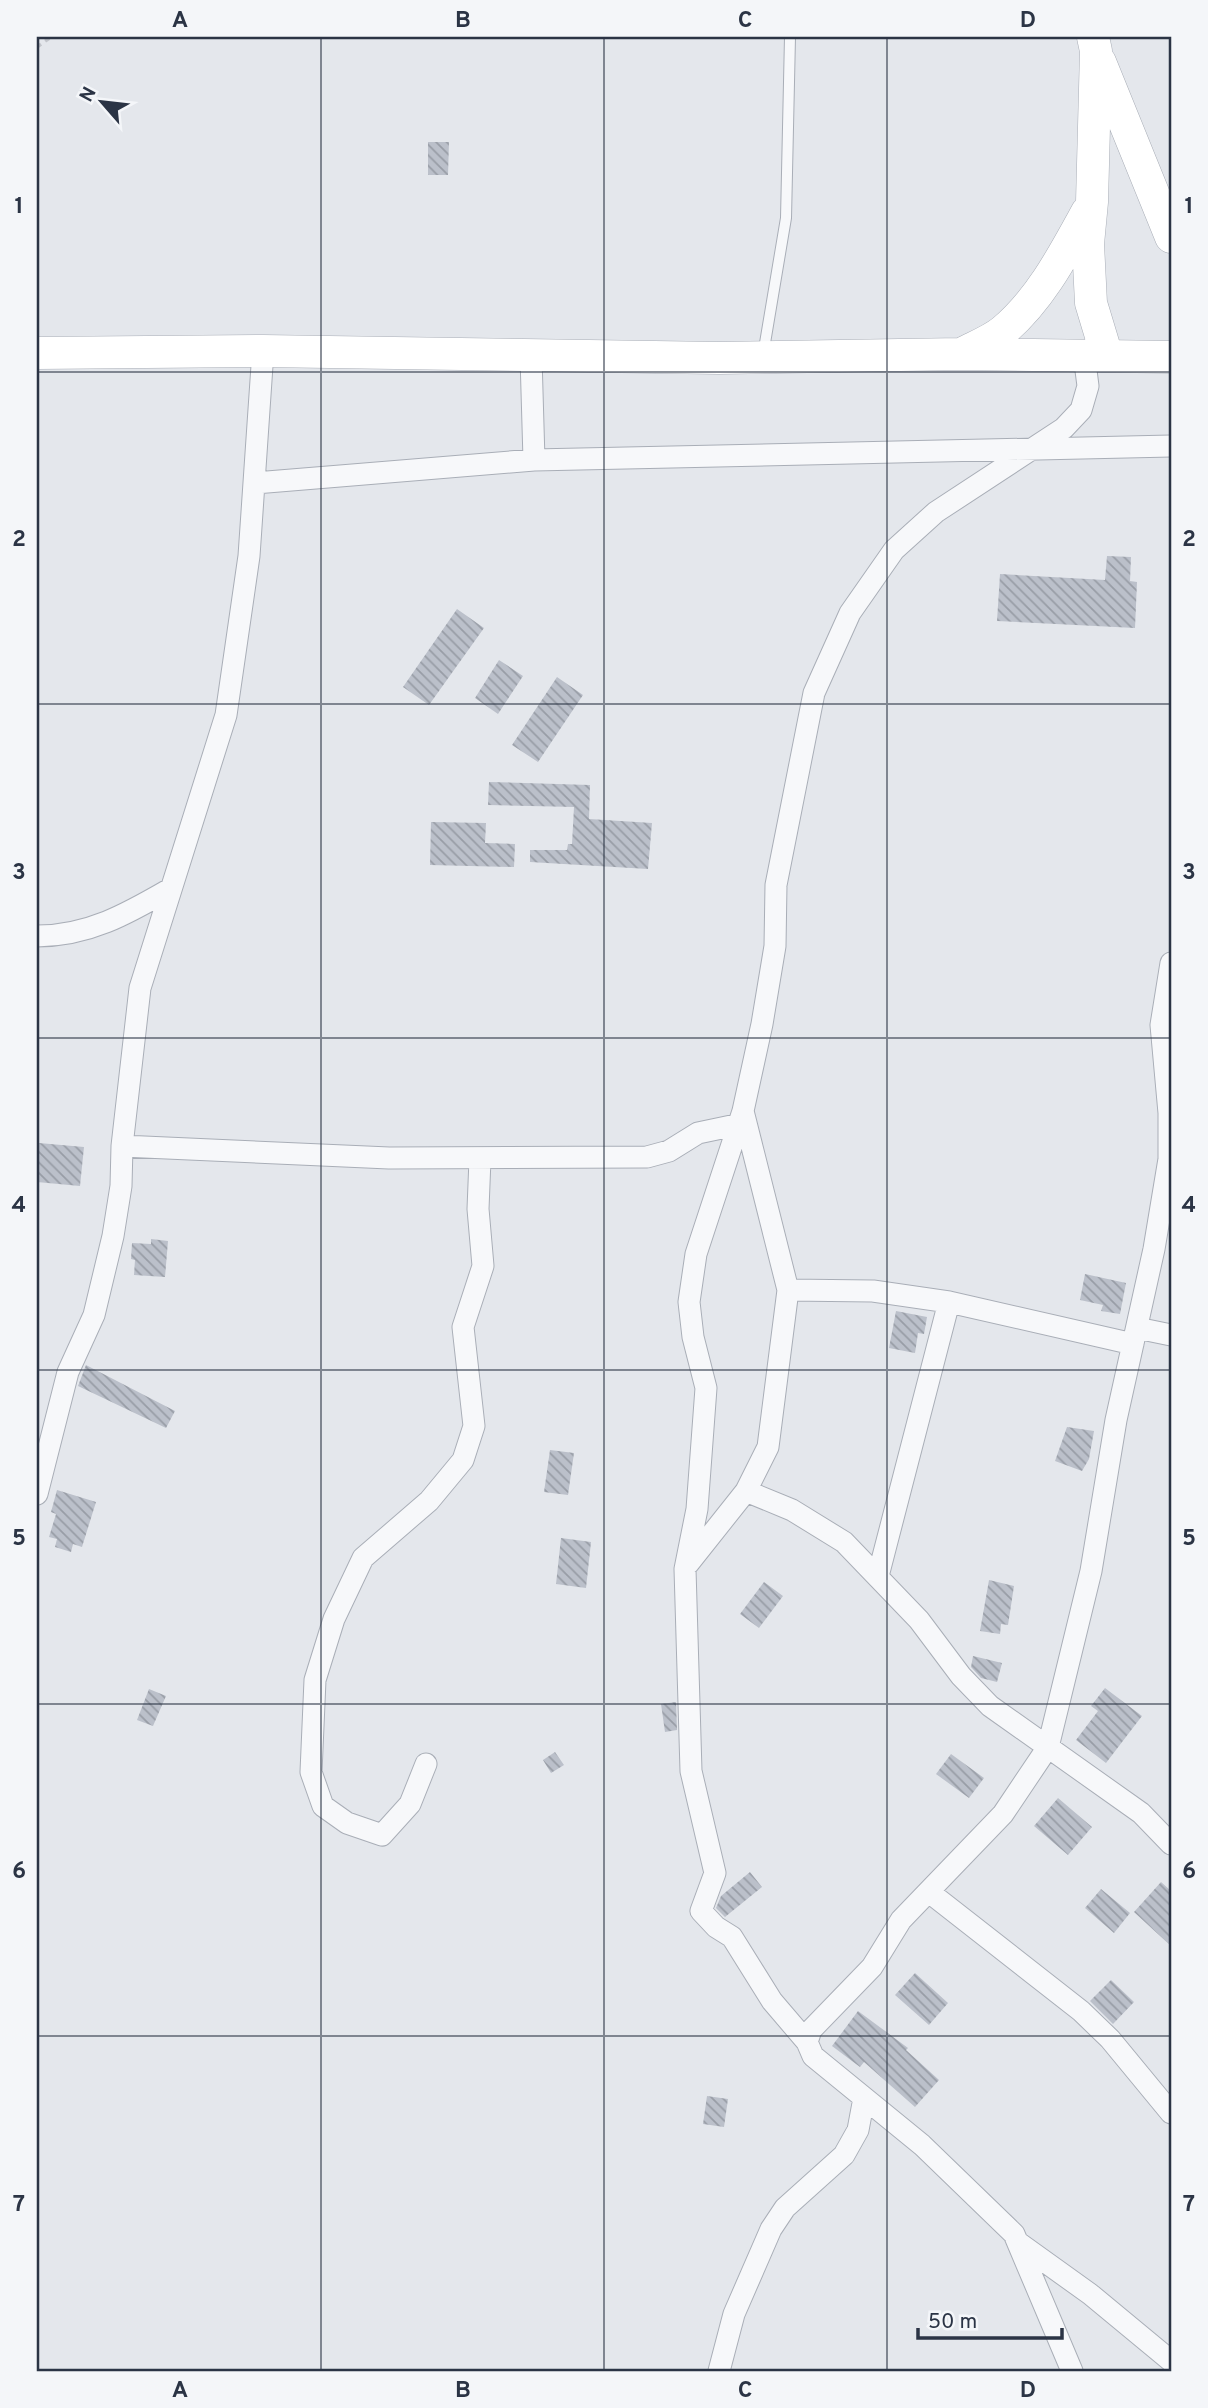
<svg xmlns="http://www.w3.org/2000/svg" width="1208" height="2408" font-family="Overpass,sans-serif">
  <defs>
    <pattern id="building-back-hatch" width="6" height="6" patternUnits="userSpaceOnUse" patternTransform="scale(1.75)"><rect width="6" height="6" fill="#bbc0ca"/><path d="M-1 5l2 2M0 0l6 6M5-1l2 2" fill="none" stroke="#989da6"/></pattern>
  </defs>
  <rect width="100%" height="100%" fill="#e4e7ec"/>
  <path fill="url(#building-back-hatch)" d="M428,142H449L448,175H428Z
    M1107,556L1131,557L1130,581L1137,582L1135,628L997,621L1000,574L1105,580Z
    M457,609L484,628L429,705L403,687Z
    M499,660L523,676L498,714L475,698Z
    M557,677L583,695L538,762L512,745Z
    M489,782L590,785L589,819L652,823L648,869L530,862V850H567L568,844H572L574,807L488,805Z
    M431,822L486,823L485,843L515,844L514,867L430,865Z
    M39,1143L84,1147L80,1186L37,1182Z
    M151,1239L168,1241L165,1277L134,1275L135,1260L131,1259L132,1243L151,1244Z
    M1085,1274L1126,1283L1120,1314L1101,1311L1103,1305L1080,1300Z
    M896,1311L927,1317L924,1334L918,1333L915,1353L889,1348Z
    M86,1365L175,1411L166,1428L78,1386Z
    M1067,1427L1094,1431L1089,1459L1082,1471L1055,1461Z
    M550,1450L574,1453L568,1495L544,1492Z
    M57,1490L96,1502L82,1547L73,1544L71,1552L55,1547L57,1539L49,1537L56,1514L51,1512Z
    M561,1538L591,1542L586,1588L556,1584Z
    M989,1580L1014,1586L1008,1625L1001,1624L1000,1634L980,1631Z
    M764,1582L783,1596L759,1628L740,1614Z
    M973,1656L1002,1663L997,1682L981,1678L971,1667Z
    M1105,1688L1142,1716L1106,1763L1076,1740L1098,1711L1091,1706Z
    M149,1689L166,1696L153,1726L137,1720Z
    M676,1702L677,1730L665,1732L661,1704Z
    M555,1752L564,1765L551,1773L543,1760Z
    M951,1754L984,1778L969,1798L936,1774Z
    M1058,1798L1092,1827L1068,1855L1034,1826Z
    M750,1872L762,1887L725,1917L716,1908L721,1896Z
    M1161,1882L1171,1891V1946L1134,1912Z
    M1101,1889L1130,1913L1114,1933L1085,1908Z
    M915,1973L948,2003L929,2025L895,1995Z
    M1111,1980L1134,2002L1113,2024L1090,2001Z
    M858,2011L908,2048L906,2050L939,2080L915,2107L864,2062L860,2067L832,2046Z
    M707,2096L728,2099L724,2127L703,2124Z"/>
  <g fill="none" stroke-linecap="round" stroke-linejoin="round">
    <g stroke="#a9aeb7" stroke-width="12">
      <path id="lane" d="M763,355L786,218L790,37"/>
    </g>
    <g stroke="#a9aeb7" stroke-width="23">
      <path id="street" d="M531,357L534,460
        M255,483L534,460L1171,446
        M37,936C88,936 127,914 170,889
        M122,1146L389,1158L647,1157L669,1151L698,1133L736,1125
        M788,1290L873,1291L949,1302L1133,1344
        M1137,1328L1171,1335
        M746,1491L792,1510L844,1542L919,1620L961,1676L990,1706L1141,1813L1171,1844
        M37,1494L68,1372L94,1315L113,1236L121,1186L122,1146L140,988L226,715L249,556L263,351
        M688,1564L746,1491L768,1447L788,1290L743,1111
        M878,1576L949,1302
        M426,1764L410,1804L382,1835L347,1823L323,1806L311,1772L315,1680L334,1619L363,1558L429,1501L463,1460L474,1426L463,1327L483,1266L478,1209L480,1159
        M929,1892L1081,2011L1110,2039L1171,2113
        M807,2042L772,2001L732,1937L716,1927L701,1911L715,1873L691,1771L685,1569L697,1509L706,1388L693,1337L689,1302L696,1254L743,1111L762,1024L775,946L776,885L814,693L850,613L894,550L936,512L1064,428L1081,410L1088,386L1084,355
        M1019,2243L1090,2294L1171,2361
        M719,2371L734,2314L771,2229L785,2208L844,2155L858,2130L864,2098
        M1072,2371L1014,2234L922,2145L813,2056L807,2042L811,2030L872,1967L901,1920L1003,1814L1048,1747L1091,1571L1116,1420L1154,1249L1169,1159V1113L1161,1025L1171,963"/>
    </g>
    <g stroke="#a9aeb7" stroke-width="33">
      <path id="secondary" d="M1093,37L1096,51L1092,202L1088,244L1091,303L1107,356
        M1100,62L1171,237
        M965,352C977,346 992,340 1003,331C1040,300 1064,254 1087,212
        M37,353L263,351L719,358L961,354L1171,357"/>
    </g>
    <path stroke="#c2c5cb" stroke-width="3.5" stroke-dasharray="5 5" stroke-linecap="butt" d="M37,47L51,37"/>
    <use href="#lane" stroke="#f7f8fa" stroke-width="10"/>
    <use href="#street" stroke="#f7f8fa" stroke-width="21"/>
    <use href="#secondary" stroke="#fff" stroke-width="32"/>
  </g>
  <path fill="none" stroke="#2b3445" stroke-width="2" stroke-opacity="0.55" d="M321,37V2371M604,37V2371M887,37V2371M37,372H1171M37,704H1171M37,1038H1171M37,1370H1171M37,1704H1171M37,2036H1171"/>
  <rect width="1208" height="2408" fill="none" stroke="#f4f6f9" stroke-width="77"/>
  <g transform="translate(102 102) rotate(298)" stroke="#f4f6f9" stroke-width="5" paint-order="stroke">
  <path d="M0-5L12 26L0 18L-12 26Z" fill="#2b3445"/>
  <text y="-10" font-size="19" font-weight="bold" text-anchor="middle" fill="#2b3445">N</text>
  </g>
  <path d="M918 2328v10h144v-10" fill="none" stroke="#2b3445" stroke-width="3.5"/>
  <text x="928" y="2328" font-size="21" fill="#2b3445" stroke="#f4f6f9" stroke-width="5" paint-order="stroke">50 m</text>
  <rect x="38" y="38" width="1132" height="2332" fill="none" stroke="#2b3445" stroke-width="2.5"/>
  <g font-size="23" text-anchor="middle" font-weight="bold" fill="#2b3445">
    <text x="180" y="27">A</text>
    <text x="463" y="27">B</text>
    <text x="745" y="27">C</text>
    <text x="1028" y="27">D</text>
    <text x="19" y="213">1</text>
    <text x="1189" y="213">1</text>
    <text x="19" y="546">2</text>
    <text x="1189" y="546">2</text>
    <text x="19" y="879">3</text>
    <text x="1189" y="879">3</text>
    <text x="19" y="1212">4</text>
    <text x="1189" y="1212">4</text>
    <text x="19" y="1545">5</text>
    <text x="1189" y="1545">5</text>
    <text x="19" y="1878">6</text>
    <text x="1189" y="1878">6</text>
    <text x="19" y="2211">7</text>
    <text x="1189" y="2211">7</text>
    <text x="180" y="2397">A</text>
    <text x="463" y="2397">B</text>
    <text x="745" y="2397">C</text>
    <text x="1028" y="2397">D</text>
  </g>
</svg>
